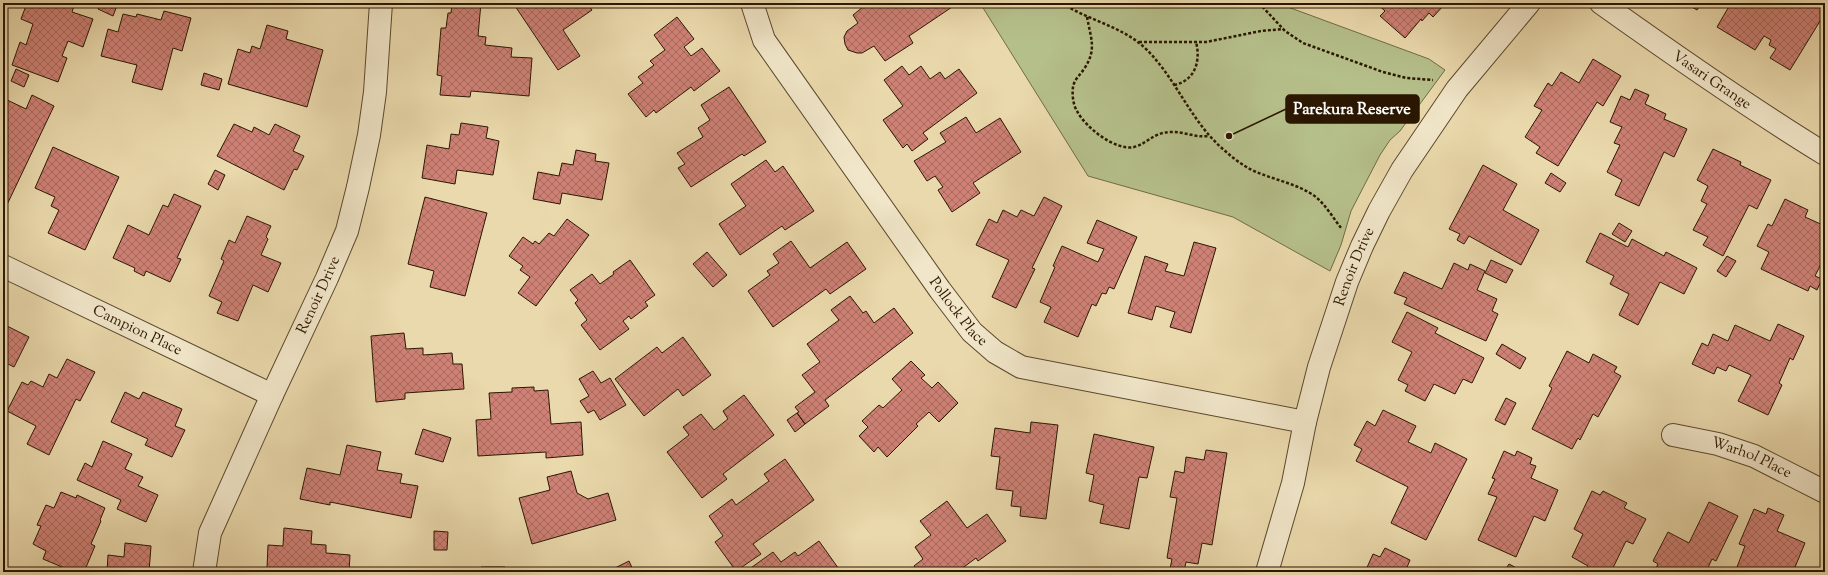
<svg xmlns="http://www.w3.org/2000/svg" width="1828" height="575" font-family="'Sorts Mill Goudy',serif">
  <defs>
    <pattern id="building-cross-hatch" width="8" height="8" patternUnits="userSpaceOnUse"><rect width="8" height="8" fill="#cf8176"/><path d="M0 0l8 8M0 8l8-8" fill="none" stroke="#a8695e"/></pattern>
  </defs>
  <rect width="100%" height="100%" fill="#ead9ac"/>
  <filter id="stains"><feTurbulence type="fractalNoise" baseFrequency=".005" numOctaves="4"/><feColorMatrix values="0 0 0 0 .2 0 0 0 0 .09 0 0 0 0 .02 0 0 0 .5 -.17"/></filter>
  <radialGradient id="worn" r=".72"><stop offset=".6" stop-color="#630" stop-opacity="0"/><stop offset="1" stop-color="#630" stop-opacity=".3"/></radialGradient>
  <path fill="#b5bf8a" stroke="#706b46" d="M980,3H1285L1288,7L1429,59L1445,70L1400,131L1390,140L1380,155L1351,211L1341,245L1330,271L1233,217L1088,176Z"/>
  <path fill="url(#building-cross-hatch)" stroke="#2b1701" d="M27,3H75L72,12L93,19L83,47L68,41L62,56L67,58L58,82L12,65L20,42L26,45L33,24L21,19Z
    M100,3H118L113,16L98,9Z
    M452,3H481L478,36L486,37L485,45L512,48L511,57L532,58L529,96L471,91L470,97L440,95L442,76L437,75L441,28H446L448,13H451Z
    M513,3H587L592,10L563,30L580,56L558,70Z
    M868,3H958L909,36L913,43L885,61L874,46L862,53H857L848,50L845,44L844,37L847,31L858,23L853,15Z
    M1376,3H1443L1445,4L1433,17L1429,13L1422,21L1421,19L1405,38L1380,16L1385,11Z
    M1685,3H1702L1697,10Z
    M1731,3H1825V13L1790,70L1770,58L1776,49L1769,45L1771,40L1764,36L1755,50L1717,27Z
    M164,11L191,18L182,51L173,48L162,90L132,82L137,65L101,56L108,29L118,32L123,14L136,17L137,14L161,20Z
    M677,17L694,39L684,47L691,56L702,48L720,71L694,91L691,87L656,113L654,110L646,117L628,94L643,83L638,77L654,65L650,61L665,50L654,35Z
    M267,25L288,31L286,39L323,50L307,107L228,84L238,49L250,53L252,46L260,49Z
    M1593,59L1621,76L1603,106L1597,102L1558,166L1536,153L1540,147L1525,137L1542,110L1534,106L1548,83L1552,86L1561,72L1579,83Z
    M902,66L909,75L921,66L930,79L940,72L945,79L959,69L977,93L923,133L928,139L912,151L907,144L903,148L883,120L903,106L884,80Z
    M16,69L29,75L24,87L11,81Z
    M204,73L222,79L219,90L201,85Z
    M729,87L766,142L744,156L742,154L691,187L678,168L685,164L677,153L703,137L698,128L710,120L701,105Z
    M1635,89L1649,95L1645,104L1666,114L1664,119L1687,129L1674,157L1664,152L1639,206L1615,195L1622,180L1607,172L1620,145L1614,143L1622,127L1610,122L1621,96L1630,100Z
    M32,95L54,106L4,211L3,98L26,109Z
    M966,117L976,133L1000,118L1021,152L973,183L980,193L952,212L938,190L943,187L935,176L927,181L914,161L946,142L940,133Z
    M461,123L488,127L486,138L499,141L493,175L457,170L455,184L422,178L427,145L449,149L451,134L459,135Z
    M234,124L252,132L254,127L269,135L275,124L300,136L293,151L304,156L297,170L294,169L284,190L217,156Z
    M53,147L119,177L85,250L48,233L59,210L51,206L55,197L35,188Z
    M1713,149L1741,162L1740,165L1771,180L1757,209L1749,205L1723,256L1703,245L1708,237L1693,230L1707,204L1701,201L1708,186L1697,180Z
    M576,150L596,154L595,161L609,163L602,200L562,193L560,204L533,199L538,172L559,176L562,163L573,165Z
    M766,160L775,172L783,166L814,211L785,230L782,226L740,255L719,224L746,206L731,184Z
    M1483,165L1517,184L1503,210L1539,230L1521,265L1469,236L1464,244L1457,240L1460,234L1449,229Z
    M215,170L225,175L218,190L208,184Z
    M1551,173L1566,183L1560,192L1545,183Z
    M174,194L201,206L177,258L181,259L170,282L146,271L144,276L134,271L135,268L113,258L128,225L149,235L163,205L168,207Z
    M425,197L487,213L465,296L430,287L434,271L408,264Z
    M1044,197L1062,206L1032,268L1035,269L1016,308L992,297L1009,260L976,245L989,219L997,223L1003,210L1017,217L1021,210L1034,216Z
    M1785,199L1808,210L1805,217L1825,226V258H1824L1815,276L1822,279L1817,290L1810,286L1808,291L1761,269L1769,252L1757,246L1768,224L1772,226Z
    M247,216L271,226L266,237L268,239L261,255L281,263L268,292L253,285L238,321L217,313L222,302L209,296L224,261L221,259L229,240L235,243Z
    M567,219L589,235L536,306L518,293L530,277L520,270L523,266L509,256L523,237L533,244L535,241L539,244L549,233L554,236Z
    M1097,220L1137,237L1114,289L1109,287L1106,294L1102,293L1096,306L1092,304L1078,337L1044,322L1051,307L1040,302L1055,267L1053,266L1062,246L1098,262L1104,249L1087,243Z
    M1619,223L1632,231L1625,242L1612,234Z
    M1600,233L1628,247L1632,239L1664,256L1666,252L1697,268L1684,294L1660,282L1638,325L1619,315L1629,294L1610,284L1614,276L1586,262Z
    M791,241L810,268L847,242L866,269L830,294L826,289L773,327L748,291L770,275L767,271L779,263L773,254Z
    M1194,242L1216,248L1191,333L1170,327L1175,312L1156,306L1152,320L1128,313L1145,256L1168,264L1165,271L1184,276Z
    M707,252L727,275L713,287L693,264Z
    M1727,256L1736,261L1726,277L1717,271Z
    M630,260L655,295L645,302L648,306L631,319L629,316L623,321L629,329L600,350L581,325L587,320L575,303L578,300L570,290L592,274L600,284L614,274L613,272Z
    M1491,260L1513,270L1506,283L1485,273Z
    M1454,263L1468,270L1470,264L1485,271L1477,290L1497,299L1492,311L1498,314L1486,341L1404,304L1407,298L1394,293L1404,272L1442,289Z
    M850,296L863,313L866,311L874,323L894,308L913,333L825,400L829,406L805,424L797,413L799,412L795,407L815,392L802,375L820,362L807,344L839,320L831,310Z
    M1407,312L1438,328L1435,333L1484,358L1472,383L1463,379L1455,394L1434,384L1425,401L1405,391L1408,385L1398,380L1412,352L1392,342Z
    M3,324L29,337L14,367L4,362L3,365Z
    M1778,324L1804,336L1793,360L1790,358L1779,383L1782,385L1768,415L1738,401L1751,375L1729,365L1726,371L1717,367L1714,374L1692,364L1702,343L1708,346L1713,334L1728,341L1735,325L1770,341Z
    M404,333L406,349L423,348V355L452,353L453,364H462L464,389L405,393V399L376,402L371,336Z
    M683,337L711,375L683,396L678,389L644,416L615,379L657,347L662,353Z
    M1502,344L1526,358L1520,369L1496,354Z
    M1567,351L1589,363L1593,354L1617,367L1614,372L1621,376L1598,417L1593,414L1580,440L1578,438L1572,449L1532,429L1552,388L1549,386Z
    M67,359L95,372L80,401L76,399L49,455L27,444L36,426L7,411L22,382L28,385L31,381L43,387L49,374L57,378Z
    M911,361L925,375L921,378L932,388L938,382L958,403L939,422L929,412L916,424L918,426L887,457L878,447L874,452L859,436L868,427L862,421L879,405L883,408L902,390L892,379Z
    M593,371L601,383L610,378L626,405L600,420L594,410L588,413L580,401L589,396L579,379Z
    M534,387V391L548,390L551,424L581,422L583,455L546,458V452L478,456L476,420L491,419L489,393L512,392V388Z
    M125,392L139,399L143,392L182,409L175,426L185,430L172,457L145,445L148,439L111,422Z
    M744,395L774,435L723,474L727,479L702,498L667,452L689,435L683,427L701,414L714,430L728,419L723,411Z
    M1506,398L1516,403L1505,425L1495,420Z
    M1383,410L1416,426L1408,442L1431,453L1435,443L1467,459L1426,540L1391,523L1408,487L1356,461L1362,449L1354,445L1367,421L1375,426Z
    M797,413L805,424L795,432L787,420Z
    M1031,422L1058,425L1046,519L1020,516L1021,507L1011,506L1013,491L996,489L1000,457L991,456L995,428L1030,433Z
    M423,429L451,438L443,462L415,454Z
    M1094,434L1154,447L1147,478L1139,477L1129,529L1100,523L1104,505L1089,501L1094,475L1086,473Z
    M103,441L132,454L125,469L143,477L138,486L158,495L146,522L117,509L121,500L77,480L85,463L92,467Z
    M347,445L381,452L377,470L402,474L400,483L418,486L411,518L330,502V505L300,499L307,468L340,475Z
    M1206,450L1227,453L1212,545L1202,543L1198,564L1186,562L1184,571L1170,569L1172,559L1167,558L1177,498L1170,497L1175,471L1184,473L1186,457L1204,460Z
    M1504,451L1515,456L1517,451L1532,458L1530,464L1536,466L1531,478L1558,490L1545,521L1534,516L1516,557L1478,540L1497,497L1488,494L1495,479L1492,478Z
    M785,459L814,500L753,544L761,554L736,571L715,542L723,536L709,516L732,499L736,505L769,481L764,474Z
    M571,471L577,493L588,499L608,493L616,520L532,544L519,498L550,490L547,477Z
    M1592,491L1600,495L1603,491L1627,503L1624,508L1646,519L1633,544L1626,541L1611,572H1585L1588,566L1572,557L1583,534L1574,529Z
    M61,492L76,498L77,495L105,508L100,520L101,521L91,544L95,546L84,572H74L43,559L46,551L33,544L41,526L37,525L46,505L54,508Z
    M947,501L967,528L987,514L1006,541L978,561L976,558L957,572H918L914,566L923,559L915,547L931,535L920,521Z
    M1709,502L1738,516L1716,561L1712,559L1706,572H1654L1658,564L1653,561L1668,532L1689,543Z
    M1768,508L1784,515L1777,531L1805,543L1793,572L1787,569L1785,572H1748L1737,567L1745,546L1739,544L1754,509L1766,514Z
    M284,528L312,531L311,544L326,545V553L350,555L349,572H272V569L267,568L268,545L283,546Z
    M434,531L448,532L447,550H434Z
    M819,541L841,572H750L748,570L773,552L781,562L795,552L798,556Z
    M125,543L151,546L149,572H107L108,555L124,557Z
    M1385,548L1410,560L1405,572H1365L1373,554L1380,557Z
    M629,561L634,572H607Z
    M1509,564L1524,572H1504Z
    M481,567H505L506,572H482Z"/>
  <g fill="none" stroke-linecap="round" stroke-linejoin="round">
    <g stroke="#5b482c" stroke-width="24">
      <g id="minor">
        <path id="s1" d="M752,3L764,40L940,290L972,332L995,352L1021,367L1305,422"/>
        <path id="s2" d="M1601,3C1674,55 1748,107 1825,154"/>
        <path id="s3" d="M3,266L272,395"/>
        <path id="s4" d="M1673,435L1718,444L1754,456L1825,492"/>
        <path id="s5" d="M204,572L210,533L272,395L327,278L347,231L358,187L369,135L375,92L381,3"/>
        <path id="s6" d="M1267,572L1293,483L1305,422L1319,367L1347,282L1362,246L1379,211L1402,170L1457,89L1529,3"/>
      </g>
    </g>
    <path stroke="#2b1701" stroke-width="2.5" stroke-dasharray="3 2" stroke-linecap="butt" d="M1062,3C1089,21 1123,26 1147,50C1177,80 1191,122 1224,150C1233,158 1243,166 1254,171C1272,179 1293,183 1310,193C1324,201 1332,217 1342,229
      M1259,3L1285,31L1303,43L1383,72L1406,78L1433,80
      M1087,17C1091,39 1097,50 1084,69C1080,75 1074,80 1073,87C1072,94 1073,105 1077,111C1085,127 1115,151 1134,147C1147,144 1152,133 1170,132C1183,131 1195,138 1209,136
      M1139,42H1206L1261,31L1283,29
      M1174,85C1195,81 1201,61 1196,42"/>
    <use href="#minor" stroke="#f1e6c9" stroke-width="22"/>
  </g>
  <g text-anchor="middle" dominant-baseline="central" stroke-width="3" stroke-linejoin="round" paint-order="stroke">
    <g font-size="15" fill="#2b1701" stroke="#f1e6c9">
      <text stroke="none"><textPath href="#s2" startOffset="135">Vasari Grange</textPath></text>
      <text stroke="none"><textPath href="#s6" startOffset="318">Renoir Drive</textPath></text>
      <text stroke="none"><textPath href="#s5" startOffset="301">Renoir Drive</textPath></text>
      <text stroke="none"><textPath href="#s1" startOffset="373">Pollock Place</textPath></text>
      <text stroke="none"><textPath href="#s3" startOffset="149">Campion Place</textPath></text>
      <text stroke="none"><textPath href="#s4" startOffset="82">Warhol Place</textPath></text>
    </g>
  </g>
  <path fill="none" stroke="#2b1701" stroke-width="1.5" d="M1229 136L1286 109"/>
  <circle fill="#2b1701" stroke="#f1e6c9" stroke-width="1.5" cx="1229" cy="136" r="4"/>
  <rect fill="#2b1701" stroke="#2b1701" stroke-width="1.5" x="1286" y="95" width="133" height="28" rx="4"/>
  <g font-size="16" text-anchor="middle" font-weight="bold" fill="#fff">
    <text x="1352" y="114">Parekura Reserve</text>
  </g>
  <rect width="1828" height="575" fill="none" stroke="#ead9ac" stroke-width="16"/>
  <rect x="4" y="4" width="1820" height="567" fill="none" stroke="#2b1701" stroke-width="2"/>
  <rect x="8" y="8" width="1812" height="559" fill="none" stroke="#2b1701"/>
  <rect width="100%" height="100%" filter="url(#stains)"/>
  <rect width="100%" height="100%" fill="url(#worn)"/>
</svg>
